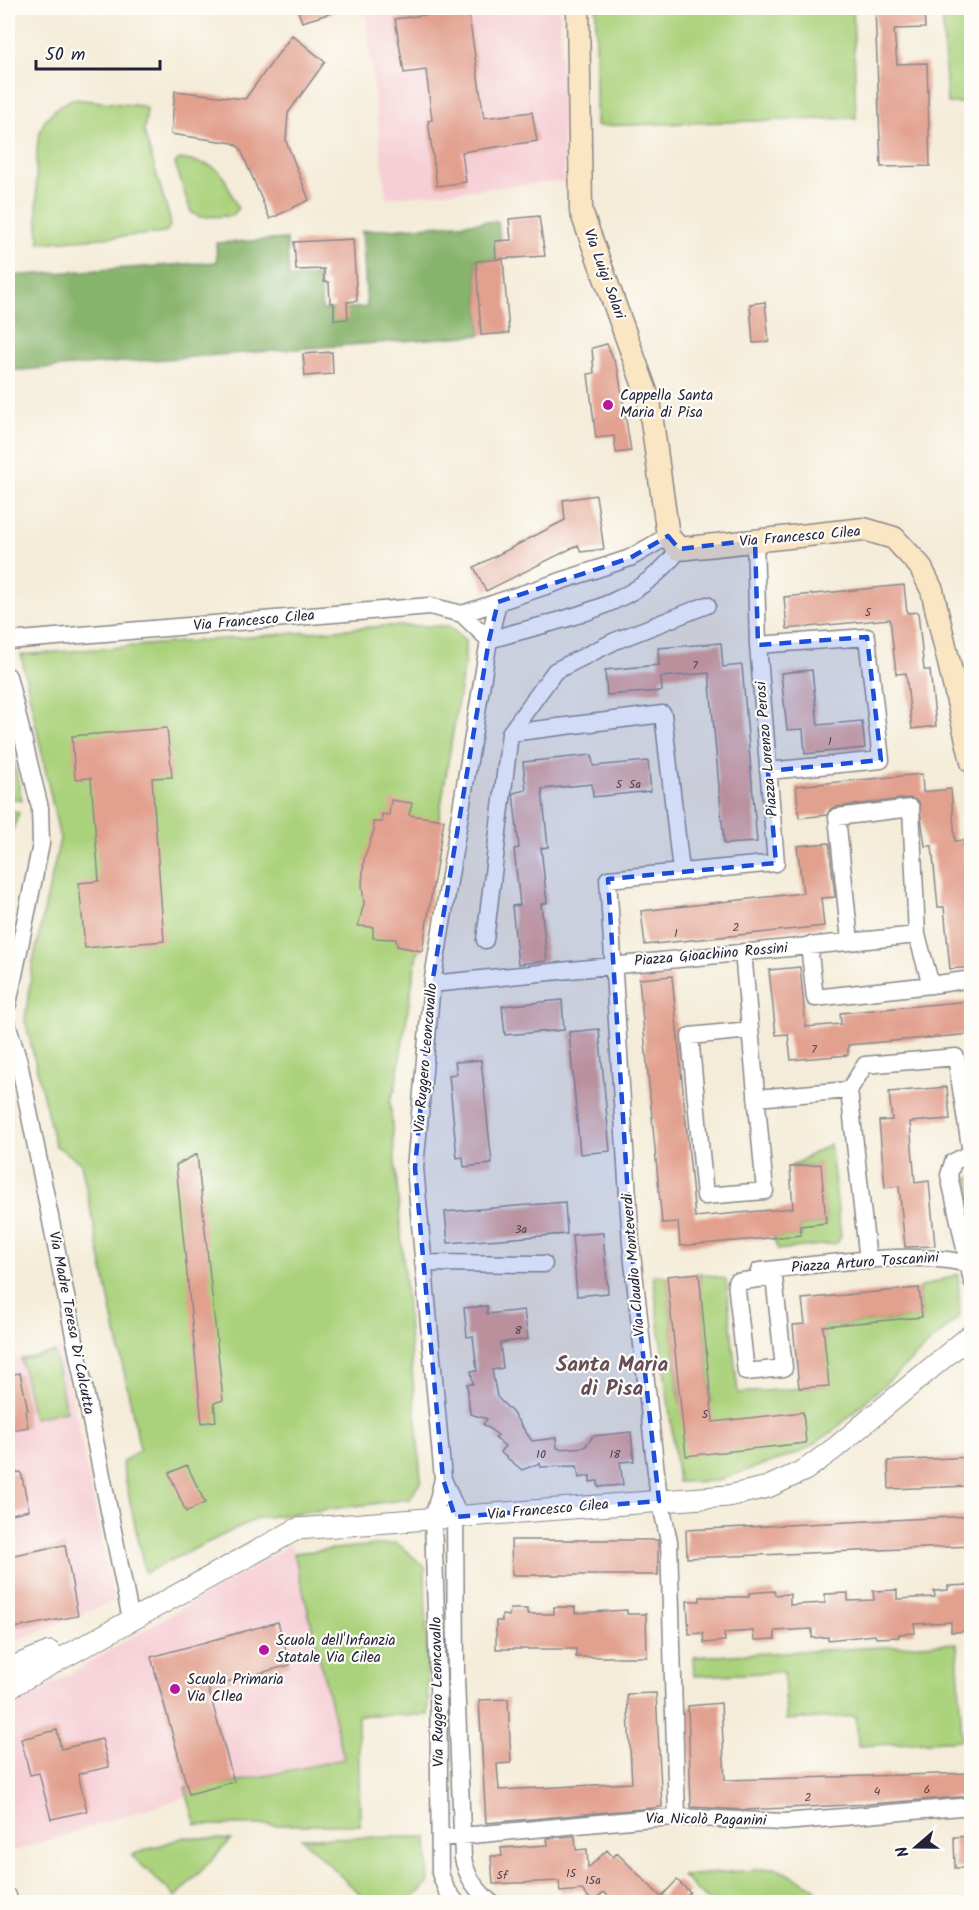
<svg xmlns="http://www.w3.org/2000/svg" width="979" height="1910" font-family="Kalam,sans-serif">
  <rect width="100%" height="100%" fill="#fdfcf7"/>
  <filter id="ink" filterUnits="userSpaceOnUse"><feTurbulence type="fractalNoise" baseFrequency=".0167" numOctaves="2"/><feDisplacementMap in="SourceGraphic" scale="12" xChannelSelector="R" yChannelSelector="G"/><feConvolveMatrix kernelMatrix="1 2 1 2 8 2 1 2 1" color-interpolation-filters="sRGB"/></filter>
  <filter id="wash" filterUnits="userSpaceOnUse"><feTurbulence type="fractalNoise" baseFrequency=".008" numOctaves="4" result="noise"/><feDisplacementMap in="SourceGraphic" scale="24" xChannelSelector="R" yChannelSelector="G"/><feGaussianBlur stdDeviation="1.35" result="paint"/><feColorMatrix in="noise" values="0 0 0 0 0 0 0 0 0 0 0 0 0 0 0 0 0 1.4 0 .05"/><feComposite in="paint" operator="in"/></filter>
  <g filter="url(#wash)">
    <rect width="100%" height="100%" fill="#f4ecd8"/>
    <path fill="#f6cfd6" d="M365,8H560L564,181L386,198Z
      M62,1349L114,1601L8,1644V1361Z
      M291,1544L344,1759L185,1797L11,1852L8,1837V1710Z"/>
    <path fill="#aad27c" stroke="#667a5c" stroke-width="1.5" d="M596,8H853L856,118L596,126Z
      M942,8H971V103H947Z
      M73,99L142,106L147,109L144,132L170,219V226L165,233L39,243C38,218 32,145 42,126C49,113 60,104 73,99Z
      M180,159C227,167 219,168 238,209L232,216L199,217L191,212L175,163Z
      M385,626H449L465,641V658L395,1089L390,1100L421,1480L410,1499L258,1518L145,1573L122,1463L140,1449L81,1163L55,1145L25,1020L33,962L60,839L21,655Z
      M8,733L22,801L8,797Z
      M8,809L19,813L8,842Z
      M830,1144L841,1236L837,1243L778,1250L773,1237L801,1235L800,1226L826,1223L820,1164L790,1167Z
      M971,1177V1217L962,1184Z
      M699,1273L726,1279L738,1393L828,1386L823,1326L922,1317L919,1288L958,1274L960,1316L832,1432L801,1452L716,1481L678,1482L653,1275L667,1276L680,1404L711,1401Z
      M54,1352L66,1411L33,1418L21,1359Z
      M397,1543L425,1567L428,1715H358L360,1825H196L185,1788L226,1784L344,1759L294,1553Z
      M957,1643L962,1740L858,1746L856,1716L786,1720L784,1672L694,1676L693,1657Z
      M185,1837L231,1840L176,1897L131,1855Z
      M427,1837L429,1883L408,1902H368L301,1838Z
      M777,1868L815,1888L817,1902H709L682,1876Z"/>
    <path fill="#87b46c" stroke="#546b54" stroke-width="1.5" d="M498,221L503,259L476,261L481,335L8,371L10,276L217,262L216,243L287,239L289,278L319,276L322,310L367,307L362,231Z"/>
    <g id="blocks">
      <path fill="#e2a08f" d="M297,8H338V11L302,22Z
        M875,8H924L925,28L894,29L897,64L927,63L930,166L881,167Z
        M468,9L484,118L532,112L537,141L462,152L466,182L437,186L428,121L432,120L426,70L404,73L395,19Z
        M292,35L325,62L288,113L286,141L309,200L270,219L240,148L233,143L171,134L175,91L245,99Z
        M539,216L545,256L496,259L495,241L511,240L509,219Z
        M353,239L357,301L347,302L348,319L334,320V303H330L329,282H324V269L296,270L294,242Z
        M503,259L509,333L481,335L476,261Z
        M765,302L769,342L753,343L750,304Z
        M607,344L618,370L631,451L616,453L614,436L596,438L588,374L594,373L592,348Z
        M332,352L333,374L305,376L303,354Z
        M596,495L604,549L581,552L578,545L486,591L474,567L565,520L563,500Z
        M904,585L907,613L918,612L924,670H930L936,726L912,729L906,673L896,674L890,619L787,629L784,597Z
        M721,643L723,667L742,665L757,842L724,844L709,673L661,677L662,691L607,695L605,670L659,665L658,648Z
        M812,670L818,725L862,721L865,748L805,754L803,729L787,730L781,673Z
        M167,728L172,777L152,778L164,941L85,948L79,883L99,881L91,778L75,779L72,736Z
        M592,755L593,766L648,761L651,791L593,797L592,784L542,789L548,847L541,848L547,903L541,904L547,961L518,964L512,906L520,905L514,849L519,848L513,793L526,790L523,762Z
        M922,774L923,792L951,789L955,841L963,840L969,900H972V967L950,969L944,907H938L932,846H925L919,802L910,798L836,807L830,809L827,815L799,818L796,786Z
        M391,800L412,803L409,815L444,820L422,951L397,946L396,939L373,938V927L358,926L364,903L362,885L364,859L374,830L373,822H382V814L389,815Z
        M829,843L835,897L821,898L824,926L645,945L641,911L803,893L797,846Z
        M800,967L806,1027L841,1024L840,1013L970,1001L972,1034L848,1045V1055L791,1060L788,1034L776,1035L769,970Z
        M672,976L695,1217L793,1208L790,1167L821,1164L826,1223L800,1226L801,1235L680,1246L678,1222L662,1223L639,979Z
        M562,1000L564,1030L505,1035L502,1006Z
        M599,1029L610,1151L580,1154L569,1032Z
        M481,1060L492,1164L464,1167L463,1157L457,1158L449,1075L457,1074L455,1062Z
        M947,1087L950,1119L910,1122L915,1183L929,1181L935,1246L905,1247L899,1186L885,1188L879,1121L892,1120L889,1092Z
        M197,1154L223,1400L214,1403L216,1421L202,1423L176,1165Z
        M565,1202L567,1234L448,1243L445,1212Z
        M603,1233L608,1293L577,1296L572,1235Z
        M699,1273L713,1422L803,1412L806,1443L686,1456L667,1276Z
        M919,1288L922,1317L823,1326L829,1386L799,1388L793,1325L805,1324L802,1299Z
        M487,1306V1314L524,1310L528,1339L500,1343L503,1368L492,1370L497,1397L512,1412L532,1441L556,1438L557,1448L560,1449L585,1447L593,1436L631,1432L634,1461L620,1462L623,1485L598,1487V1481L590,1482V1476L579,1478L577,1466L540,1467V1463L522,1470L500,1452L505,1446L495,1438L498,1435L483,1424L487,1419L470,1414L467,1384H473L471,1371H477L473,1336L467,1337L464,1308Z
        M20,1373L28,1410L25,1411L28,1427L8,1431V1375Z
        M972,1457V1486L889,1489L888,1461Z
        M187,1465L205,1503L186,1512L169,1473Z
        M21,1472L29,1510L8,1515V1474Z
        M972,1516V1546L687,1558L686,1530Z
        M511,1540H658V1575H512Z
        M65,1545L78,1616L8,1629V1556Z
        M970,1585L972,1631L951,1632V1622L914,1624L915,1633L899,1634V1637L876,1638L875,1635L828,1640V1637L812,1638V1629L775,1631V1639L754,1640L753,1631L724,1633L725,1641L704,1643L703,1633L689,1634L687,1601H700V1597H749V1593L774,1591L775,1595L790,1594V1605L825,1603V1594L848,1593V1601L874,1600L873,1591L897,1590V1599L935,1597L934,1591L948,1590V1586Z
        M554,1607H575V1613L627,1610V1614H646L647,1657H576V1649H496V1621H502V1615L509,1616L510,1609H527V1614H554Z
        M278,1622L290,1665L208,1687L234,1782L189,1794L151,1657Z
        M656,1693L662,1807L486,1823L479,1700L508,1699L511,1763L497,1764L499,1790L632,1783L627,1694Z
        M721,1703L725,1780L972,1773V1796L869,1804L745,1810L691,1807L688,1706Z
        M57,1730L61,1749L102,1739L109,1767L78,1774L87,1811L51,1819L39,1773L30,1775L21,1739Z
        M575,1836L576,1850L587,1849L588,1868L607,1850L613,1857L617,1853L661,1897L677,1880L690,1892L680,1902H614L604,1892L593,1902L582,1890L560,1892L559,1881L493,1884L491,1856H502L501,1848L548,1845L547,1838Z
        M972,1836V1868H955L954,1837Z"/>
    </g>
  </g>
  <g filter="url(#ink)">
    <use href="#blocks" fill-opacity="0" stroke="#8b878a" stroke-width="1.5"/>
    <g fill="none" stroke-linecap="round" stroke-linejoin="round">
      <g stroke="#8b878a" stroke-width="19">
        <path id="minor" d="M462,614L489,640
          M489,640C555,620 638,609 679,549
          M8,641L430,606L462,614L630,558L668,536
          M758,645L867,637L881,760L768,771
          M8,676L40,808L41,844L8,1004
          M510,733L663,714L681,871
          M485,940L510,733L555,671L615,641L707,605
          M850,941L837,817L911,808L917,935
          M809,945L815,998L931,985
          M743,952L765,1191L705,1196L690,1036L750,1030
          M432,984L917,935L931,985L972,979
          M8,1026L19,1062L131,1620
          M849,1090L865,1065L956,1057L971,1153
          M849,1090L868,1261
          M756,1098L849,1090
          M972,1153L953,1162L949,1175L972,1281
          M423,1263L544,1264
          M759,1271C817,1265 913,1249 967,1264
          M774,1277L784,1368L746,1372L736,1282Z
          M443,1479L455,1507L456,1679L463,1858C467,1878 476,1889 490,1902
          M677,1817L669,1541L658,1491L631,1244L608,879L776,863L758,645L755,540
          M440,1838L641,1819L677,1817L784,1822L972,1806
          M8,1896L9,1902
          M456,1902L446,1889L440,1873L438,1677L433,1519L443,1479L415,1168L432,984L489,640L498,602"/>
      </g>
      <g stroke="#8b878a" stroke-width="23">
        <path id="tertiary" d="M8,1669L50,1652
          M8,1688L297,1529L728,1496L768,1487L805,1470L835,1448L972,1334"/>
      </g>
      <g stroke="#8b878a" stroke-width="25">
        <path id="secondary" d="M578,8L581,211L649,400L668,536L679,549L864,529L894,538L920,566L932,590L972,762"/>
      </g>
      <use href="#minor" stroke="#fff" stroke-width="16"/>
      <use href="#tertiary" stroke="#fff" stroke-width="21"/>
      <use href="#secondary" stroke="#fbe6c4" stroke-width="22"/>
    </g>
  </g>
  <path fill="#1d4ed8" fill-opacity="0.2" stroke="#1d4ed8" stroke-width="4.5" stroke-dasharray="12 8" stroke-linejoin="round" d="M668,536L679,549L755,540L758,645L867,637L881,760L768,771L776,863L608,879L631,1244L659,1501L455,1517L443,1479L415,1168L432,984L489,640L498,602L630,558Z"/>
  <g fill="#b5179e" stroke="#fdfcf7" stroke-width="2">
    <circle cx="608" cy="405" r="6"/>
    <circle cx="264" cy="1650" r="6"/>
    <circle cx="175" cy="1689" r="6"/>
  </g>
  <g text-anchor="middle" dominant-baseline="central" stroke-width="4.5" stroke-linejoin="round" paint-order="stroke">
    <g font-size="12" fill="#524250">
      <text x="868" y="612">5</text>
      <text x="695" y="665">7</text>
      <text x="830" y="741">1</text>
      <text x="619" y="784">5</text>
      <text x="635" y="784">5a</text>
      <text x="736" y="927">2</text>
      <text x="676" y="933">1</text>
      <text x="814" y="1049">7</text>
      <text x="521" y="1229">3a</text>
      <text x="518" y="1330">8</text>
      <text x="705" y="1414">5</text>
      <text x="541" y="1454">10</text>
      <text x="615" y="1454">18</text>
      <text x="927" y="1789">6</text>
      <text x="877" y="1791">4</text>
      <text x="808" y="1797">2</text>
      <text x="571" y="1873">15</text>
      <text x="502" y="1875">5f</text>
      <text x="593" y="1880">15a</text>
    </g>
    <g font-size="15" fill="#22223b" stroke="#fdfcf7">
      <text transform="translate(604 274) rotate(70)">Via Luigi Solari</text>
      <text transform="translate(800 537) rotate(-5)">Via Francesco Cilea</text>
      <text transform="translate(254 621) rotate(-5)">Via Francesco Cilea</text>
      <text transform="translate(767 749) rotate(-95)">Piazza Lorenzo Perosi</text>
      <text transform="translate(711 955) rotate(-5)">Piazza Gioachino Rossini</text>
      <text transform="translate(426 1058) rotate(-85)">Via Ruggero Leoncavallo</text>
      <text transform="translate(865 1263) rotate(-4)">Piazza Arturo Toscanini</text>
      <text transform="translate(634 1265) rotate(-95)">Via Claudio Monteverdi</text>
      <text transform="translate(71 1323) rotate(79)">Via Madre Teresa Di Calcutta</text>
      <text transform="translate(548 1510) rotate(-5)">Via Francesco Cilea</text>
      <text transform="translate(438 1692) rotate(-91)">Via Ruggero Leoncavallo</text>
      <text transform="translate(706 1820) rotate(1)">Via Nicolò Paganini</text>
    </g>
    <g font-size="15" fill="#22223b" stroke="#fdfcf7" text-anchor="start">
      <text x="620" y="396">Cappella Santa<tspan x="620" dy="17">Maria di Pisa</tspan></text>
      <text x="276" y="1641">Scuola dell'Infanzia<tspan x="276" dy="17">Statale Via Cilea</tspan></text>
      <text x="187" y="1680">Scuola Primaria<tspan x="187" dy="17">Via CIlea</tspan></text>
    </g>
    <g font-size="21" font-weight="bold" fill="#654e58" stroke="#fdfcf7">
      <text x="612" y="1365">Santa Maria<tspan x="612" dy="24">di Pisa</tspan></text>
    </g>
  </g>
  <rect width="979" height="1910" fill="none" stroke="#fdfcf7" stroke-width="30"/>
  <g transform="translate(916 1847) rotate(250)" stroke="#fdfcf7" stroke-width="4.5" paint-order="stroke">
  <path d="M0-4.5L10 22L0 15L-10 22Z" fill="#22223b"/>
  <text y="-9" font-size="16" font-weight="bold" text-anchor="middle" fill="#22223b">N</text>
  </g>
  <path d="M36 60v9h124v-9" fill="none" stroke="#22223b" stroke-width="3"/>
  <text x="45" y="60" font-size="18" fill="#22223b" stroke="#fdfcf7" stroke-width="4.5" paint-order="stroke">50 m</text>
</svg>
